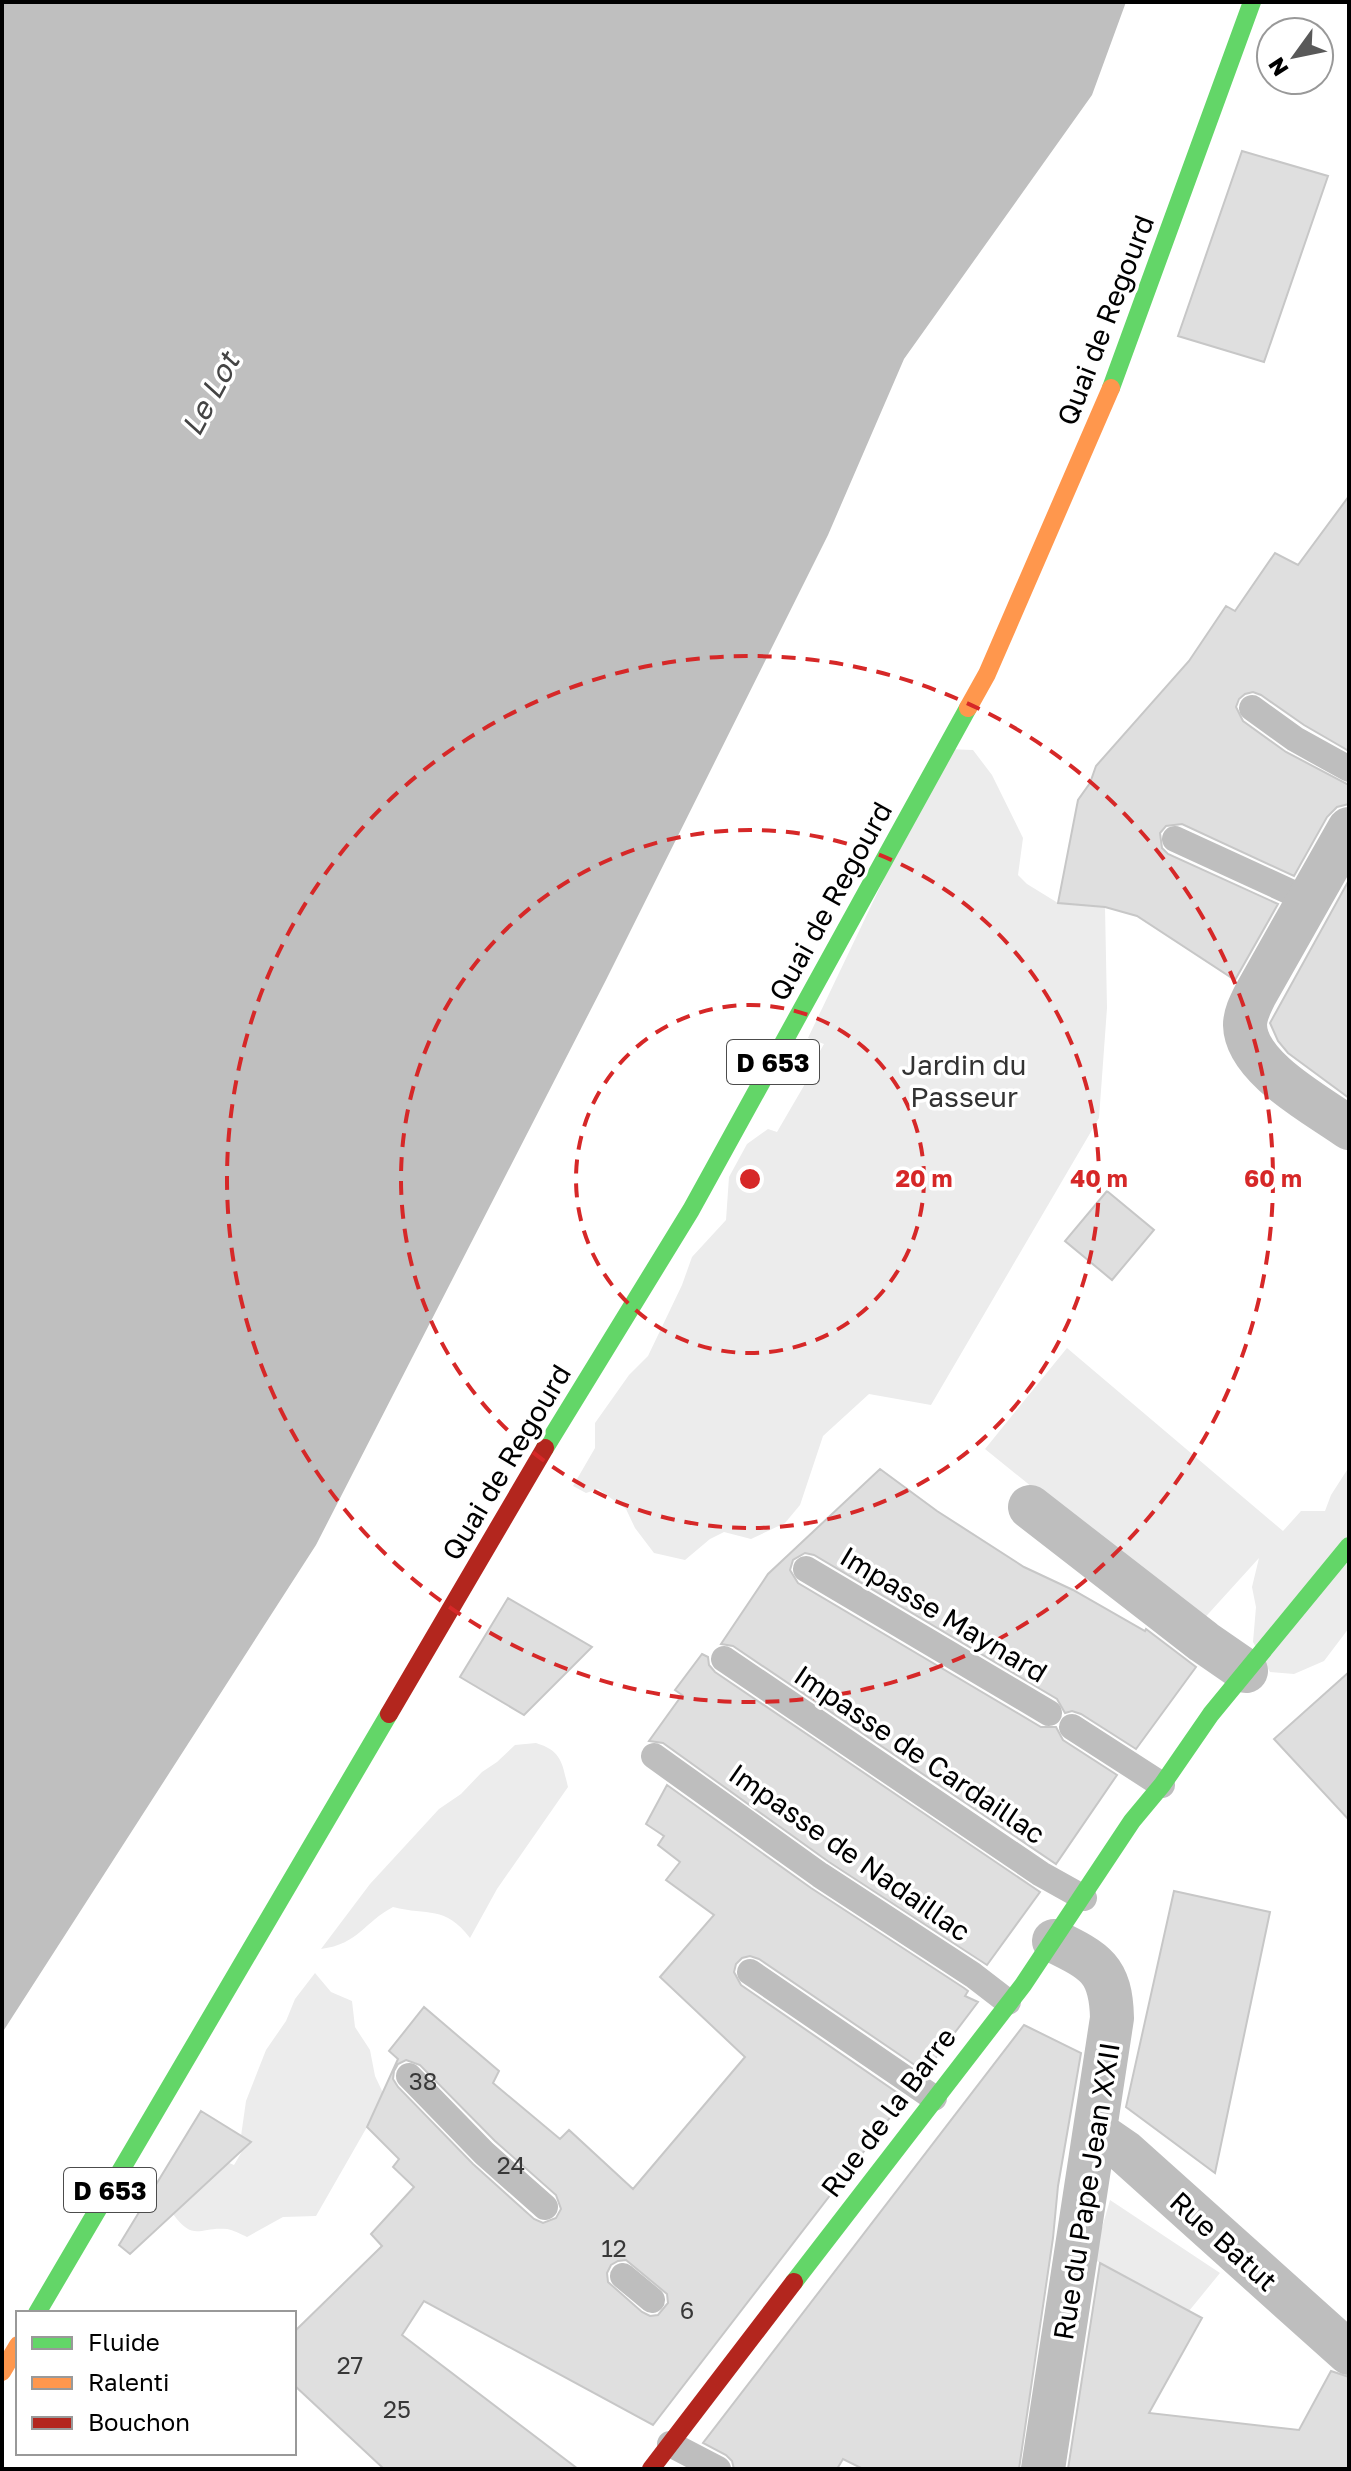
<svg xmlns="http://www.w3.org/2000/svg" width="1351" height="2471" font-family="'Golos Text',sans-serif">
  <rect width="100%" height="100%" fill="#fff"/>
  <path fill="#ececec" d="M946,749L973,750L992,775L1023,838L1018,875L1027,884L1058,903L1105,907L1107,1008L1099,1118L931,1405L869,1394L823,1436L800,1505L785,1523L751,1539L724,1532L710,1539L685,1560L654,1553L635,1528L626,1509L598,1489L586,1493L573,1486L595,1448V1423L629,1375L648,1356L682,1285L692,1257L726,1220L729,1177L747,1144L768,1129L777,1132L816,1065V1058L824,1044L808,1038Z
    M1067,1348L1283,1531L1301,1511H1325L1331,1495L1349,1467V1628L1324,1661L1294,1674L1270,1672L1253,1642L1256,1607L1252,1587L1259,1558L1200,1623L985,1449Z
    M536,1743C562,1751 562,1763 568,1787L497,1889L470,1938C445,1905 428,1916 393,1907C364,1922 359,1944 321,1949L370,1884L439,1809L461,1794L482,1772L497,1762L515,1745Z
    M315,1973L331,1992L352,2001L355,2027L370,2050L375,2076L383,2093L367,2127L316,2216L283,2217L247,2237C241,2234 233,2230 227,2229C200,2226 194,2243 173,2214L191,2198L222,2160L234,2165L248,2141L241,2136L246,2101L266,2050L286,2021L295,1999Z
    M1110,2200L1220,2273L1189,2311L1093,2259Z"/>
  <path fill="#bfbfbf" d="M2,2H1126L1092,95L904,359L828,535L606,980L316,1545L2,2033Z"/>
  <path fill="#dfdfdf" stroke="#c7c7c7" stroke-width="2" fill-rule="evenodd" d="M1242,151L1328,176L1264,362L1178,336Z
    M1349,496V751L1304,725L1261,695L1253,692L1245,694L1239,699L1236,707L1243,721L1286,752L1349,785V804L1337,807L1327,817L1294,876L1182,824L1166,826L1160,833L1162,848L1168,854L1278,904L1235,980L1137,916L1105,907L1058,903L1078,800L1090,783L1096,766L1189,661L1226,606L1235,611L1275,553L1298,565Z
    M1349,880V1098L1288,1053L1278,1041L1270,1023Z
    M1107,1191L1154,1230L1112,1280L1065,1241Z
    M880,1469L937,1511L1024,1567L1073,1590L1145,1631L1146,1629L1196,1667L1136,1749L1081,1714L1072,1711L1065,1713L1057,1699L814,1555L805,1553L793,1560L790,1570L798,1583L1041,1727H1056L1063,1740L1117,1775L1056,1864L733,1646L721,1644L768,1574Z
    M508,1598L592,1647L524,1715L460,1677Z
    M702,1654L708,1657L709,1665L715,1672L1040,1892L987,1965L829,1862L663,1743L649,1741L682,1695L675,1690Z
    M1349,1672V1820L1274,1739Z
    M667,1785L811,1888L964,1988L968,1991L965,1996L978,2002L925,2072L759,1959L750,1956L742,1958L736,1964L734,1972L741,1985L905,2098L653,2425L424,2301L402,2335L578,2469H384L294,2385V2332L382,2246L371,2234L414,2187L393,2167L399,2159L367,2127L398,2059L389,2051L424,2007L499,2071L493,2083L560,2139L569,2130L633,2189L745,2057L660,1977L714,1915L666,1880L680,1862L658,1845L664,1836L646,1824ZM406,2060L420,2065L495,2141L556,2195L561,2209L556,2218L543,2223L534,2219L473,2164L398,2087L393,2079L394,2071L398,2064ZM626,2260L667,2294L668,2303L658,2315L650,2316L642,2312L608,2282L607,2273L611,2265L618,2261Z
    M1174,1891L1270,1912L1215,2173L1126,2107Z
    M1024,2025L1081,2053L1058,2186L1053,2238L1019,2469H863L843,2459L837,2469H734L732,2461L726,2455L703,2443Z
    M201,2111L251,2142L130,2254L119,2245Z
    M1100,2263L1202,2318L1149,2413L1299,2430L1331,2371L1349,2377V2469H1068Z"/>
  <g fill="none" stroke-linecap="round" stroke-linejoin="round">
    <path stroke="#bebebe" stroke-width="26" d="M1252,708L1295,739L1349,769
      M1175,839L1310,901
      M806,1569L1049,1713
      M724,1659L1041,1874L1084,1898
      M1072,1727L1162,1785
      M654,1756L820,1875L973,1975L1008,2002
      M750,1972L934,2098
      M409,2076L484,2153L545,2207
      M623,2276L652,2300
      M670,2444L718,2469"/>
    <path stroke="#bebebe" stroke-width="44" d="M1349,829L1255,995C1250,1005 1245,1015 1245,1025C1246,1068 1317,1105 1349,1128
      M1030,1507L1204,1642L1246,1671
      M1096,2132L1125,2152L1349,2353
      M1043,2469L1112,2018C1111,1969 1095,1961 1054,1941"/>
    <path stroke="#63d668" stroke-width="18" d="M1111,388L1252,2
      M545,1448L691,1210L968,708
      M794,2282L1023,1985L1132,1821L1162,1785L1211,1714L1349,1546
      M37,2313L389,1714"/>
    <path stroke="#ff974d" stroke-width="18" d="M968,708L987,674L1111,388
      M2,2372L18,2345"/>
    <path stroke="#b3261e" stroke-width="18" d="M389,1714L545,1448
      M651,2469L794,2282"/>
  </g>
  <g fill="none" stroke="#d62828" stroke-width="4" stroke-dasharray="14 10">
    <circle cx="750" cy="1179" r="174"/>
    <circle cx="750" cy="1179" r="349"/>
    <circle cx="750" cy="1179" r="523"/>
  </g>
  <g text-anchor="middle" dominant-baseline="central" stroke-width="7" stroke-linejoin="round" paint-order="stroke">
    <g font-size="24" fill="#383838">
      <text x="423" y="2080">38</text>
      <text x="511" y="2164">24</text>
      <text x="614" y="2247">12</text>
      <text x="687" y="2309">6</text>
      <text x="350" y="2364">27</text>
      <text x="397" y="2408">25</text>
    </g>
    <g fill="#fff" stroke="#4c4c4c" stroke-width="2">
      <rect x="727" y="1040" width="92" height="44" rx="6"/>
      <rect x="64" y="2168" width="92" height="44" rx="6"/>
    </g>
    <g font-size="26" font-weight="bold" fill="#000">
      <text x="773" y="1062">D 653</text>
      <text x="110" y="2190">D 653</text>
    </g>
    <g font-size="28" fill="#000" stroke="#fff">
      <text transform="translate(1105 320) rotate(-69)">Quai de Regourd</text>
      <text transform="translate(830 901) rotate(-61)">Quai de Regourd</text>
      <text transform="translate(506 1462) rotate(-59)">Quai de Regourd</text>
      <text transform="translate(944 1614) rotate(31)">Impasse Maynard</text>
      <text transform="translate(920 1754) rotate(34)">Impasse de Cardaillac</text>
      <text transform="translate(850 1852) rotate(35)">Impasse de Nadaillac</text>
      <text transform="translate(888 2112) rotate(-53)">Rue de la Barre</text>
      <text transform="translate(1086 2191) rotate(-81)">Rue du Pape Jean XXII</text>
      <text transform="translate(1224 2241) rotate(42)">Rue Batut</text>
    </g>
    <g font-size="28" fill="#333" stroke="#fff">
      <text x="964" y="1064">Jardin du<tspan x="964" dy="32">Passeur</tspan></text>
    </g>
    <g font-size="30" font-style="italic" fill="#444" stroke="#fff">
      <text transform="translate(210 394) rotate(-62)">Le Lot</text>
    </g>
  </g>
  <circle cx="750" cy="1179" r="12" fill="#d62828" stroke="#fff" stroke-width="4"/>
  <g font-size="24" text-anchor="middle" font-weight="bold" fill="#d62828" stroke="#fff" stroke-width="7" stroke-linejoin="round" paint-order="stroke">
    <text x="924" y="1187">20 m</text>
    <text x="1099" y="1187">40 m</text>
    <text x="1273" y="1187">60 m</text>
  </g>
  <rect width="1351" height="2471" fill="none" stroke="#000000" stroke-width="8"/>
  <rect x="16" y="2311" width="280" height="144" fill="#ffffff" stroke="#999999" stroke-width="2"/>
  <rect x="32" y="2337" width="40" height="12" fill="#63d668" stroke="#999999" stroke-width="2"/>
  <text x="88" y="2351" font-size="24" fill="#000000">Fluide</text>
  <rect x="32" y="2377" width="40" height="12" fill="#ff974d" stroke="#999999" stroke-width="2"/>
  <text x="88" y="2391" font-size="24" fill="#000000">Ralenti</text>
  <rect x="32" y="2417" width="40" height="12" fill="#b3261e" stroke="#999999" stroke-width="2"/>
  <text x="88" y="2431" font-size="24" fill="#000000">Bouchon</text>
  <g transform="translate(1295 56) rotate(237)"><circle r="38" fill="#ffffff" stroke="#999999" stroke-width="2"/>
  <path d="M0-6L14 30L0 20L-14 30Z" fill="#595959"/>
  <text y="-12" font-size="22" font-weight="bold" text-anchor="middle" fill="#000000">N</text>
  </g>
</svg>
